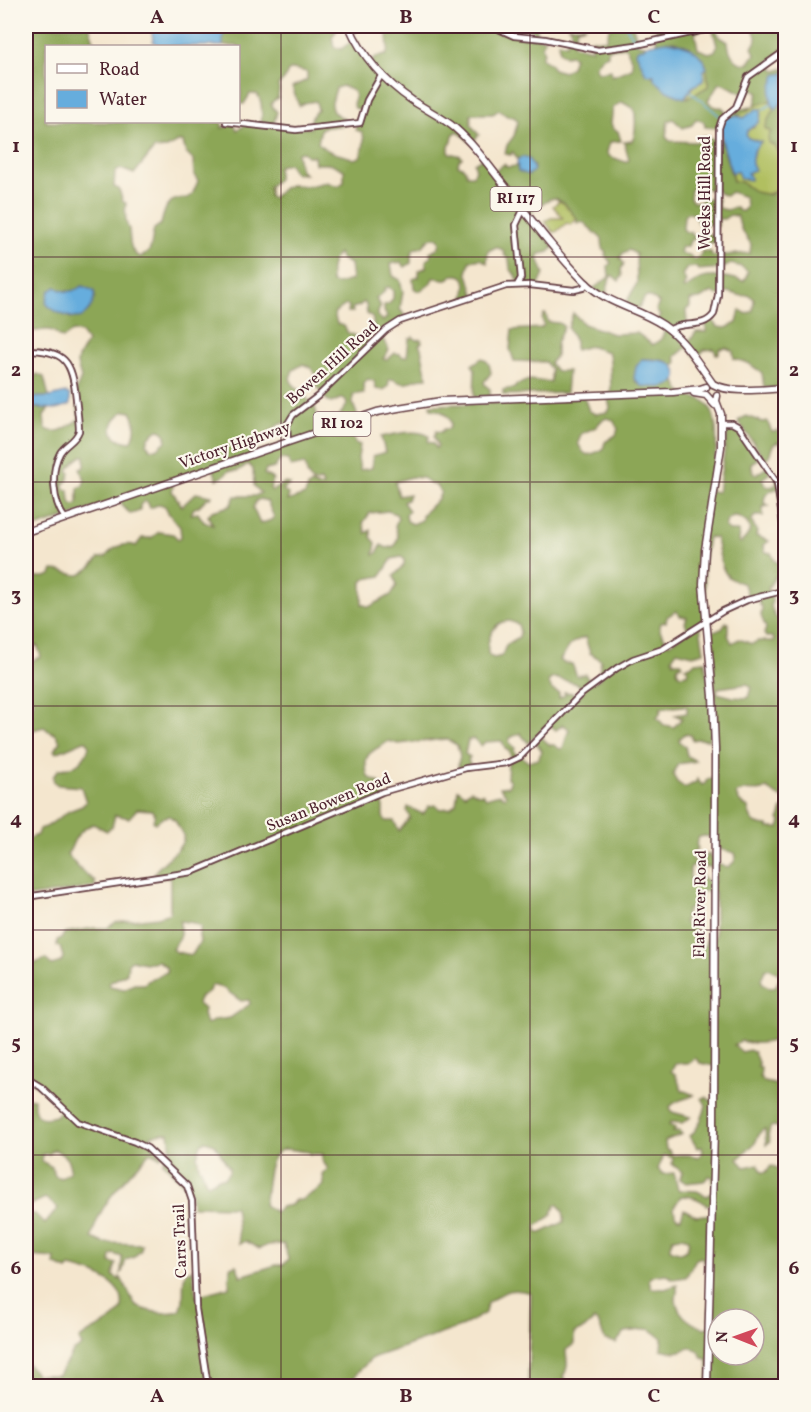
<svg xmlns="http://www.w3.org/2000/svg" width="811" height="1412" font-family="Vollkorn,serif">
  <rect width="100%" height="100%" fill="#fbf7ec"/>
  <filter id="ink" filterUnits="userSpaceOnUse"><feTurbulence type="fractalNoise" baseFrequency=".0167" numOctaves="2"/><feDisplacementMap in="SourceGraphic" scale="12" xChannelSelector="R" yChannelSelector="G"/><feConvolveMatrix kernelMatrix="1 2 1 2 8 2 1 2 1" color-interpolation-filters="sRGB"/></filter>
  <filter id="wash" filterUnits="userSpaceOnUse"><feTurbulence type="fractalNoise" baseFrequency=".008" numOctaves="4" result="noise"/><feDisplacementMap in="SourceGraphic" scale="24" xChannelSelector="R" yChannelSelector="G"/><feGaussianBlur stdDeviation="1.35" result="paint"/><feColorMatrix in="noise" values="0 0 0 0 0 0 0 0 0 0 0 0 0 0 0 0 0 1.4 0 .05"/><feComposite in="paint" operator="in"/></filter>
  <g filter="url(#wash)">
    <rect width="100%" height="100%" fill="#f4e6ce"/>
    <path fill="#b1bf61" stroke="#7e6f46" stroke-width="1.5" d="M707,68L708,87L692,96L684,98L703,74L704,70Z
      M766,101H770L775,110L771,114L765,128L771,132L775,146L785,160V183C770,199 757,197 741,182L735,183L732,178V173L738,171L740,178L748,175L755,147L761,142L748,138L746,135L748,130L754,127L761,114L744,118L736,115Z
      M559,201L564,203L577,219L570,225L567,223L556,232H553L545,221L551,218H563L553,206Z"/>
    <path fill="#8ca657" stroke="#6b6241" stroke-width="1.5" fill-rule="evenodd" d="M26,26H89L96,46H46V122H222V128L234,124L237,130L245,125H261C262,116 263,101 257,94H250L244,104H239L241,93L239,89L238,46H174L168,26H365L350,29L349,26L339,27L332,37L334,47L341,49L355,39L371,62L376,57L386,55L388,50L387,32L381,31V26H514L518,31L517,36L533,38L532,27L539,26L536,29L537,38L545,39L542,47L544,53L542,55V59L551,64L553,69L564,72L571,67L574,57L571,55L565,56L559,51V42L567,44L568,38L572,36L571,27L567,26H586L577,28L573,45L592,49V39L606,40L610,26H633L638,44L646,45L642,61L644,70C661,79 666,95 688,98L709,86L706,64L690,47L674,41L656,43L657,26H698L699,31L695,33L698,49L709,53L715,51L717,46L713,30L715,28L720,37L728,42C729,54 736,66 749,63L755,54L752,47C759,39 756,34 751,26H776L779,31L785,34V50L769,62L776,71L785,68V73H783L770,101L755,105L758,93L756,91L750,90L747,95C736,92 732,86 720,83L708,100C710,106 718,108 722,107L727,114L736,107L742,109L752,107C741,116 728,115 721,128L705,127L704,122L696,119L692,125L683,128L673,119L668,121L666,137L670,141L698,142L702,136L711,139L721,140L733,181L741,182L755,192L770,195L785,183V387L764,388L762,373L748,363L734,359L733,351L726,348L719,349V354H716L714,349L704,350L697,358L687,347L675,357L677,362L673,366C665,358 653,359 642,359L635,381C646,388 665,390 676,381C683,404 693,393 704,401C725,418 714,468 710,491L718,492L728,429L732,427L738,429L759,458L751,463L753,473L757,474L767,467L771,472L762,479L766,486L771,487L777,484L776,479L784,474L785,467L783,482L785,495L780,494L779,488C770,491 764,492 764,503L769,506L763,507V516H755L751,521L757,531L756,536L769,541L764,545L765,552L771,553L775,561L780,564L785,563V570L781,574L775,577L768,588L772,600L771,606L775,617L785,621V658L782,661L785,669L783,676L785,680L781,687L786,696L785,798L777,796L767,788C756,795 747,786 736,794L740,802L748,808C751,822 753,825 768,826L769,828H779L781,822L779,819L782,809H785V1033C775,1044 755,1045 741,1041L734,1045L742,1052L749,1050L754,1052L759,1065L757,1067L761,1068L760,1077L764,1082L785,1086V1129L773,1126L770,1128L768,1136L770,1141L766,1145L765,1129L761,1131L755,1143L738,1159L745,1167L758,1164L762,1172H766L771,1166C781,1166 779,1176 785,1181V1386H708V1359L702,1358L699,1351C687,1344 686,1351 676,1352C672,1352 665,1350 661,1349L662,1338L650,1329L625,1332L616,1343L605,1340L598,1322L594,1320L584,1329L574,1333V1344L566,1350C566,1359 570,1367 563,1376L569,1384L579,1382L586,1386H528L531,1293C509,1287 506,1291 487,1303L485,1313L463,1326L372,1358L358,1372L348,1386H26V1362L37,1375H58L73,1352L82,1346L79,1340C90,1329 108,1326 118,1314C123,1309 123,1302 121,1296C113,1278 89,1271 70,1267L67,1270L54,1264L55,1259L53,1258L31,1256L29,1239L26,1236V1211L30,1214H35L45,1224L58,1208L45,1198L26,1207V1098L34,1099C33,1116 39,1121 56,1116L62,1109L44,1090L26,1079V967L45,959L52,965L61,962L63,957L60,947L57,946V940L62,938L64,933L94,928H107L116,922L158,917L170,913V877L155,879L154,873C161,862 187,847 183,835C181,829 177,827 176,821L170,816L164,817L155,823L153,821L155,814L151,810L137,809L129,818L115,815L112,827L107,831L93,824C86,827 78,833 74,841C71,847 72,849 67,854C76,865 82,873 95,881V887L26,897V840L37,835L39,829L46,827L69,811L82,806L86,802L81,787L58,785L54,782L53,777L59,769C74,769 85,761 89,746L87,741H84L56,753L54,750L60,743C57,730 51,735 44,727L33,730L26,737V713L34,702L32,698L26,693V663L41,657L38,647L35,645L34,647H26V577H45L51,575L53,570C62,570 70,575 80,575C87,571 94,565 99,558L106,557C112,547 125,542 136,546L142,538H151L159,532L173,534L178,539L181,537L180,527L169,514L165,506L160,504L150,508L148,503L145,501L140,505V511L131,514L123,507L120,499L26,531V407L49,409L44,415L45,428C57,437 68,426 79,419L76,390L81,378L77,364L78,358L87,342L81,333L73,331L64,338L59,337C52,326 43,331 33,331L30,325L26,323ZM626,47L632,61V68L612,76L611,70L599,72L595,68C597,61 601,57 608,55V49ZM293,69L307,72V80L292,87L299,106L304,103L316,101L318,110C311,114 310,121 311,128L273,126L277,112L271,105L273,101L278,98L279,89L278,85L284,80L288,71ZM342,86L353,91L355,97L353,104L355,108L363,110L360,123L356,124V130L362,132C366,140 363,149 360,157L354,159C341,154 327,153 318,143L321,128L345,125L344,119L333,112L331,106L336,88ZM622,102L634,109C636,117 636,135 632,141L624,142L629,160L625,162L609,156L607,152L610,142L621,141L618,131L613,129L611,123L613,108ZM499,110L507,116L514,117L518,121L514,136L507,145L505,154L511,155V153L513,152L517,159L518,158L529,161L534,167L518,171L517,166L507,167L504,164L494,172L482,158L474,163L476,170L473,175H467L464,168L458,165L459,160L462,158L461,156L449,153V145L452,142L453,135L458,131L471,143L479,135L471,125V114H493ZM178,142H183L186,153L193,160L194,175L198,181L192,195L187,198C167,198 165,207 161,224L154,229C150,241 155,252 140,257C129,252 130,240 129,229C125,224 125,210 126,203L123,202L119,189L114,187L115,172L121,169L134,174L154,149L167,148ZM303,152L307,156H314L315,164H332L344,170V182L338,186L326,182L309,186L291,185L284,188L272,198L269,196V186L278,179V166L289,164L294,173L305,174L300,170L297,153ZM693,188L718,190L719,193L726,196L731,192L745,197L746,207L743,211H739L735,207L727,210L718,208V199L703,198L701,202H693L690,198L691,190ZM555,198L564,203L577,219V223L583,222L602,239L603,250L606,252L605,255L611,263L608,266L609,277L593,289L604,297C609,290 607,281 612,275L619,281L622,276L621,269L624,264L620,258L623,253L629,250L636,254L637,283L624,307L633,311L639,307L645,297H650L659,303L656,310L660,316L657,321L666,328L661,339L653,345L637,333L613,334L584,324L573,313L568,328L575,342V350L589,346L608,352L610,358L611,394H607L610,408L608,412L596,414L589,411L584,397L539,402L430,405L431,409C441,410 449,415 451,424L449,429H444L442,432L436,431L434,437L438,446L436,448L433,443L428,442L429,436C418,428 393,434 381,437L385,452L373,456L372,468L360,470L358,458L360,445L355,443L348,422L358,417L353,404V395L364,393L363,384L368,379L374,381L376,389L383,390L388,387L389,380L392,379C396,380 402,385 407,383C416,380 415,378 427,378L421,348L419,345L422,342L421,339L417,340L413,337L409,339L407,356L403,357L400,354L395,353L387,360L383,359L389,350L381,336L406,318L400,309L403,292L400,280L393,276L391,264L401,262L405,267L411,263V256L414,249L422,247C428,242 428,236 438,238L440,243L438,248L430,252L431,257L426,261V267L419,271V277L413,279L414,288L418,291H421L430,284L433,278C438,277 443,280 447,279C454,276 448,275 456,275C469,274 466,289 464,298L476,296C470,289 472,281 467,273L470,261L481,259L487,263L488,251L496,247L503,250L505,256L509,259L510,268L519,281L517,284L539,285L544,274L538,258L540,254L549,252L554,247L529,214L550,199ZM687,213L695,214L697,222L718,226V219H724L730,215L737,216L741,229L751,244L750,253L712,256L711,252L702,251L700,256L695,260L689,255L682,254L680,252L682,247L688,246L690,241L699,236L702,237L704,242L717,243V236L700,232L698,235L693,236L690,232H686L683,229L684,216ZM338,253L341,259L350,264L352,280L337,284L332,283C329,274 331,260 338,253ZM731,264L742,267L748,272L745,280L743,281C732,277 711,275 700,279C694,282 690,286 684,289L683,288L686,281L682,275L687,268L696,267L698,270L723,268ZM82,286L94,291L95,297L89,310L71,318L56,311V288C65,294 73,292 82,286ZM389,287L393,291V299L389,304L384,305V311L387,317L383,321L378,316V312L381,306L376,299L385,291L384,288ZM712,292C719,297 721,295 729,292L742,296L749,295L754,299L753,311L747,314L740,310L737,323L726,328L718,327L712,319L706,322V332H696L692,338L685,344L670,328L687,324L686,310L690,307V300L700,299ZM364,302L366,305L367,314L371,316L373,320L374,331L379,337L369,343L366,340L358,342L354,335L348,333L344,326L337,324L334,313L346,305L349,306L348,312H353L352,308L359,306ZM303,364L311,368L315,375L313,382L322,392L320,394L331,403L342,398L346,400L347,405L339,416L318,420L315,407L292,383L290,378L293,370ZM125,411L131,412C136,420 137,433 131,442C108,441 106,421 125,411ZM607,418L613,420L618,429L616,435L605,442L603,449C589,456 585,459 578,443L581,434L596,427L602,420ZM281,423H287V442L250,455L248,448ZM158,430L162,431L166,435V441L157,449H150L147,444L149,437ZM82,456H85V467L80,469L85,479L83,486L78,488V504L73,505L70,502L69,490L65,489L63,484L68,480L70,473L68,470L74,462ZM281,459L288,460L291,467L304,464L306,467L307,474L313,483L321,481L323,486L318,487L312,484L308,487L305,495L287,501L289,495L283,490L290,484L284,483L272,491L270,488L273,479L264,474L266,470L274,468ZM248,464L253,469L254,486L261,493L255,496H235L230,506L212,511L208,516L213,525L204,522L198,513L191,514L194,508L198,507L207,498H211L212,496L196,493L182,506L172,491L173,487L172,482L213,468L217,479L221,478L229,471H238ZM411,477L423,478L430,484L436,485L441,492L438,499L422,515V520L413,524L407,521L406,514L409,511L403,502L407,500L409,494L399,496L395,482ZM260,499L267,501L274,517L271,520L260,524L253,508L256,501ZM388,511L396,514L398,518L395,526L398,537L395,546L387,548L381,545L377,553L374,555L376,543L371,537V530L366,533L363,523L370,513ZM733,517C742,517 755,525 747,536C745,539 742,541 741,543L738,541L739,535L738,531H729L725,527L727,520ZM708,537L715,538C720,548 719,571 730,578C734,581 739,582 744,584L749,599L758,597L759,604L762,607L761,616L766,628L764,634L766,637H773L774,641H758L752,644L739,639L732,643L728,635V623L726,622L722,629L712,631L716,710L715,778L706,780V783L702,785L697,779L696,782L685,788L677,782L673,775L678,764L696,761L687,756L685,746L680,743L679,740L684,734L691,735L692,740L698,739L709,740V735L712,734L711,702L705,661L695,662L691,666L685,667L688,669L687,674L680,675L677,671L678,666L682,665L681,662H674L672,658L677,651L693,655L704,652L700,626L706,620L704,562ZM401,557L404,559V565L394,576L397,585L391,595L369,607L362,604V582L365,579L381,576L392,559ZM676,611L680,616L687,617L685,623L689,631L669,644C665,636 657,632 661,623L666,622L667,617ZM502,622L509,621L518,624L520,632L519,637L506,645L502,656L494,658L489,656C485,645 491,627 502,622ZM585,637L590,653L601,660L599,674L601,678L591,684L585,674L577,676L572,664L564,663L560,660C570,648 566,644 585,637ZM555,678L578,684L584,691L577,698L572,693L564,692L565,695L559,698V693L552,690L548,682L551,679ZM747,684L751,687L748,698L733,697L717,693L718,688ZM684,706L687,707V713L675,715L682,718L674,727L664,725L657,718L660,714L661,708ZM548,724L556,730L563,725L569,729L563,748L560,749L554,745H550L541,737L536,742L542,751L538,759L528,762L521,756L518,758L514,751L515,748L509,742L510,738L520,733L528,743ZM446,739L457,745L460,756L458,763L459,770L471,767L468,760L470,757L465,754L468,740L474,739L481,746L485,742L502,741L505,749L509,751L512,760L508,763L507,778L510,780L509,786L500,787L506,795L505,797L499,794L486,798L482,793L478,794L471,790L465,794L458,789L456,803L450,808L440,809L436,805L429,806L423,814L408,807L407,811L410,818L399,831L394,821H386L383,817V798L380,783L368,777C361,752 371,753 389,741L398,744ZM705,836L716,838V848L735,853L736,857L734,862L728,867L716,863V858H710V855L708,854L701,861L692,860L694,851L698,849L696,844L699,837ZM694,865L715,868V882H709L701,877L698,880L690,879V868ZM703,891L715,892V939L706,940L705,946H698L693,936L694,927L686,924L684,922L687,910L692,908L693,903L699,902L700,894ZM180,921L194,923L201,927L199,935L200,942L192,955L176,952L172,949L180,938ZM132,960L145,963L158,961L166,967L167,972L149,980L144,984H134L124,989L110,986L109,983L127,973L128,963ZM769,968L778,973L780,977L776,986L771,988L763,984L761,979L765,970ZM211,985L223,988L241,1001L249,1000L250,1004L230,1018L215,1020L206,1025L203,1014L204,1009L197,1003L199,998L209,991ZM695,1058L700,1063L714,1066V1100H709L707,1097L702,1098L706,1105C704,1115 698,1129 690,1136L697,1148L702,1147L703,1152L698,1157C689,1153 681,1156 672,1155L669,1150L666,1149L665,1141L682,1134L679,1131L673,1132L676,1128L669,1125L670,1122L682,1123L691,1117L672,1112L670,1107C676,1099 686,1100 694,1095L682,1090L675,1074L671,1071L676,1063H688ZM163,1133H169L171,1152L165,1157L163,1162L191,1193L192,1206L235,1207C237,1220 238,1231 239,1244L246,1241L259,1249L268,1245L284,1244L288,1259L283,1265H276L241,1276L236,1265L230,1267L229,1287L196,1296L193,1269L186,1272C180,1285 187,1298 180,1311C164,1315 151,1313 136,1306L121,1278L120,1277V1280L113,1276L116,1264L110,1262L111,1256L114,1254L122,1257L121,1273L122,1272L126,1260L134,1257L141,1250L142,1244L103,1243L92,1238C98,1203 128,1177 150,1152L160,1157L162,1155L148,1140L153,1135ZM205,1141L215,1144L229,1168V1172L224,1178H219L208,1184C203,1179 204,1171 199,1167L197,1156L201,1144ZM54,1149C64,1155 70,1159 70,1171L61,1178L55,1176L52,1167L41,1161L43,1154H49ZM284,1149C293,1149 301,1152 309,1152L311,1154H323L322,1160L328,1169L323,1175L324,1185C317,1191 309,1194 302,1200H295L291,1205L281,1207L275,1212L264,1205C268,1189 265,1154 284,1149ZM664,1155L673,1158L672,1164L682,1172L680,1179L686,1183L704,1181L709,1176L713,1177V1192L707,1196L697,1191L678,1190L674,1173L663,1174L658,1169ZM681,1196C690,1196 700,1198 706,1205L712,1206V1214L696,1216L684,1209L681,1218H678L675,1215L674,1207ZM556,1204C562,1207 565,1215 564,1222L541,1233H538L536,1226L551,1216ZM681,1237L689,1239C688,1246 688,1251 681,1253L670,1249V1245L673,1238ZM702,1257L705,1262L711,1263L709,1327L703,1328C690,1323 678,1314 676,1300C676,1295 678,1291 677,1285L665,1289L651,1288L649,1279L652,1276L666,1274L673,1279L686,1277L696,1259ZM718,1319H754V1355H718Z
      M779,104L785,105V160L775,146L769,143L768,137L771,132L765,128L771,113Z
      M544,314H546L548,322L559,323L564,327L556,343V356L550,363L556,371H568L566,393L503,395V390L515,388L516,385L529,380L551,382V369L545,362L514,361L510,349L512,330L541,328L544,325L542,319Z
      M482,358C489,361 490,366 491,373L484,382L485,385L490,389V396L474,397L475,369L472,365Z
      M37,374L44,377L49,397L26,398V378L34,377Z
      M746,416L762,422L767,421L772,432L778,431L785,438V457L782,453L784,447L778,442L773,445L769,456L765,459L738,421Z"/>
    <path fill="#66addd" stroke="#586684" stroke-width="1.5" d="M152,26H230L223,36V46H159L153,41L152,31L149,29Z
      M666,41C684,43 701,50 707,68L704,70L703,81L692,87L684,98L667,91L654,79V75L646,74L636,52L638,49L644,48L646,45Z
      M785,73V99L775,110C768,96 770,90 776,75Z
      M756,109H762L759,122L748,130L746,135L748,138L761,142C753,149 748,160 755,170L747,173L751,178L750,180L740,178L737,171L732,173C729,168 729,164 727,158C724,147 711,116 735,116C738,116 741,117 744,118Z
      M522,157L529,159L534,170L529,175L518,171L517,161Z
      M82,286L94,291C96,302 90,309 82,317C72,320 53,312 46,303L49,291L56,287C65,294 73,292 82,286Z
      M642,359C657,360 682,358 676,381C666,390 653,387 641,386L634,378L636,367Z
      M66,393L70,395V405L56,409L26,407V398L49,397Z"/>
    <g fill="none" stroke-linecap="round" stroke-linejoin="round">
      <path stroke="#66addd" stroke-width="1.5" d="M626,26L636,42
        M690,91L721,117
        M762,110L772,104"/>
    </g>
  </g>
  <g filter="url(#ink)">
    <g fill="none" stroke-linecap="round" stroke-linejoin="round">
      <g stroke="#643d43" stroke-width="8">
        <path id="minor" d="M389,26H436
          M492,26L514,36L545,39L598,50L636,45L718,27L748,26
          M350,29L366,26
          M226,122L296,130L360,123L367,100L382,74
          M517,285L521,278L516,225L524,208
          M669,330C683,320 703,330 714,314L718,295L719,128L722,119L736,107L748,77L786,50
          M26,350C65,350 72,361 76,398C77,409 79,420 79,431C75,442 65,444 60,453C50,471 53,503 65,518
          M721,423H732L739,427L777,483L786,545
          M288,442L287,425L293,415L318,396L386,330L400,321L506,286L530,285L574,290L583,288L587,283
          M26,897L192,872L382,792L466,768L507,763L520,757L579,696L617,668L633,659L663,649L723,611L747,600L786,590
          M26,1078L41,1087L78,1122L135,1142L147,1148L187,1186L192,1201L196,1309L208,1386"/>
      </g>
      <g stroke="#643d43" stroke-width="9">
        <path id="major" d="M349,26C362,56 385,82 413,101C427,110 442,117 455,128C471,142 484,159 497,176C525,211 552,249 584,281C609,306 636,307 663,325C685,340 697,362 713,384C730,394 766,389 786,388
          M694,393L706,395L715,405
          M26,532L288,442L377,412L398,408L441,401L673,392L700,389L706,387
          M707,1386L714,1131L715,749L713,696L703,584L705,550L721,447V414L716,401L717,396"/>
      </g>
      <use href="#minor" stroke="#fff" stroke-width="4.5"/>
      <use href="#major" stroke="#fff" stroke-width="6"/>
    </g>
  </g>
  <path fill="none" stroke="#4a1f2b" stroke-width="1.5" stroke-opacity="0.55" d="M281,26V1386M530,26V1386M26,257H786M26,482H786M26,706H786M26,930H786M26,1155H786"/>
  <g text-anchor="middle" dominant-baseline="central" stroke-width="4.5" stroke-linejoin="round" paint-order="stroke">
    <g fill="#fbf7ec" stroke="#7f6065" stroke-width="1.5">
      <rect x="490.5" y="187" width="51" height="24" rx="4.5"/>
      <rect x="313.5" y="412" width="57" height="24" rx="4.5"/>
    </g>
    <g font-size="15" font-weight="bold" fill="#4a1f2b">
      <text x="516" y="199">RI 117</text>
      <text x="342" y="424">RI 102</text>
    </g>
    <g font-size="16" fill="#4a1f2b" stroke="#fbf7ec">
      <text transform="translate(706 193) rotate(-90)">Weeks Hill Road</text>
      <text transform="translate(333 363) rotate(-42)">Bowen Hill Road</text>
      <text transform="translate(235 446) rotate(-19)">Victory Highway</text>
      <text transform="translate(329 803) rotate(-22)">Susan Bowen Road</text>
      <text transform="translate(701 904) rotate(-89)">Flat River Road</text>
      <text transform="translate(181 1241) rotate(-92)">Carrs Trail</text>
    </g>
  </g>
  <rect width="811" height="1412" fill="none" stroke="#fbf7ec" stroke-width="66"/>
  <rect x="45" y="45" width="195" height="78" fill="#fbf7ec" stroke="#b4a19f" stroke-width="1.5"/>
  <rect x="57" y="64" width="30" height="9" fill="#ffffff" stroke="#b4a19f" stroke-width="1.5"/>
  <text x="99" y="75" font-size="18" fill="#4a1f2b">Road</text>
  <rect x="57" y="90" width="30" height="18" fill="#66addd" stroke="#b4a19f" stroke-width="1.5"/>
  <text x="99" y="105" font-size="18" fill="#4a1f2b">Water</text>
  <g transform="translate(736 1337) rotate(271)"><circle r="28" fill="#fbf7ec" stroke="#b4a19f" stroke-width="1.5"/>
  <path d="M0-4.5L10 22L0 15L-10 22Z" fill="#d1495b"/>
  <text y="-9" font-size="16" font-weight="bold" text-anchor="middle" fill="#4a1f2b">N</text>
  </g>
  <rect x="33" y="33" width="745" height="1346" fill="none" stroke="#4a1f2b" stroke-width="2"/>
  <g font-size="20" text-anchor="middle" font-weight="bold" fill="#4a1f2b">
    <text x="157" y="23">A</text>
    <text x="406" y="23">B</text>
    <text x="654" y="23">C</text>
    <text x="16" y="152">1</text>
    <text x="794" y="152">1</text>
    <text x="16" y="376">2</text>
    <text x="794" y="376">2</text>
    <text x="16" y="601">3</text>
    <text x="794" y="601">3</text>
    <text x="16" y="825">4</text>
    <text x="794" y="825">4</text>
    <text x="16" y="1049">5</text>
    <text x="794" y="1049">5</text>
    <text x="16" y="1274">6</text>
    <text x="794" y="1274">6</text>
    <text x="157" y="1402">A</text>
    <text x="406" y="1402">B</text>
    <text x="654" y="1402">C</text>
  </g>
</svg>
